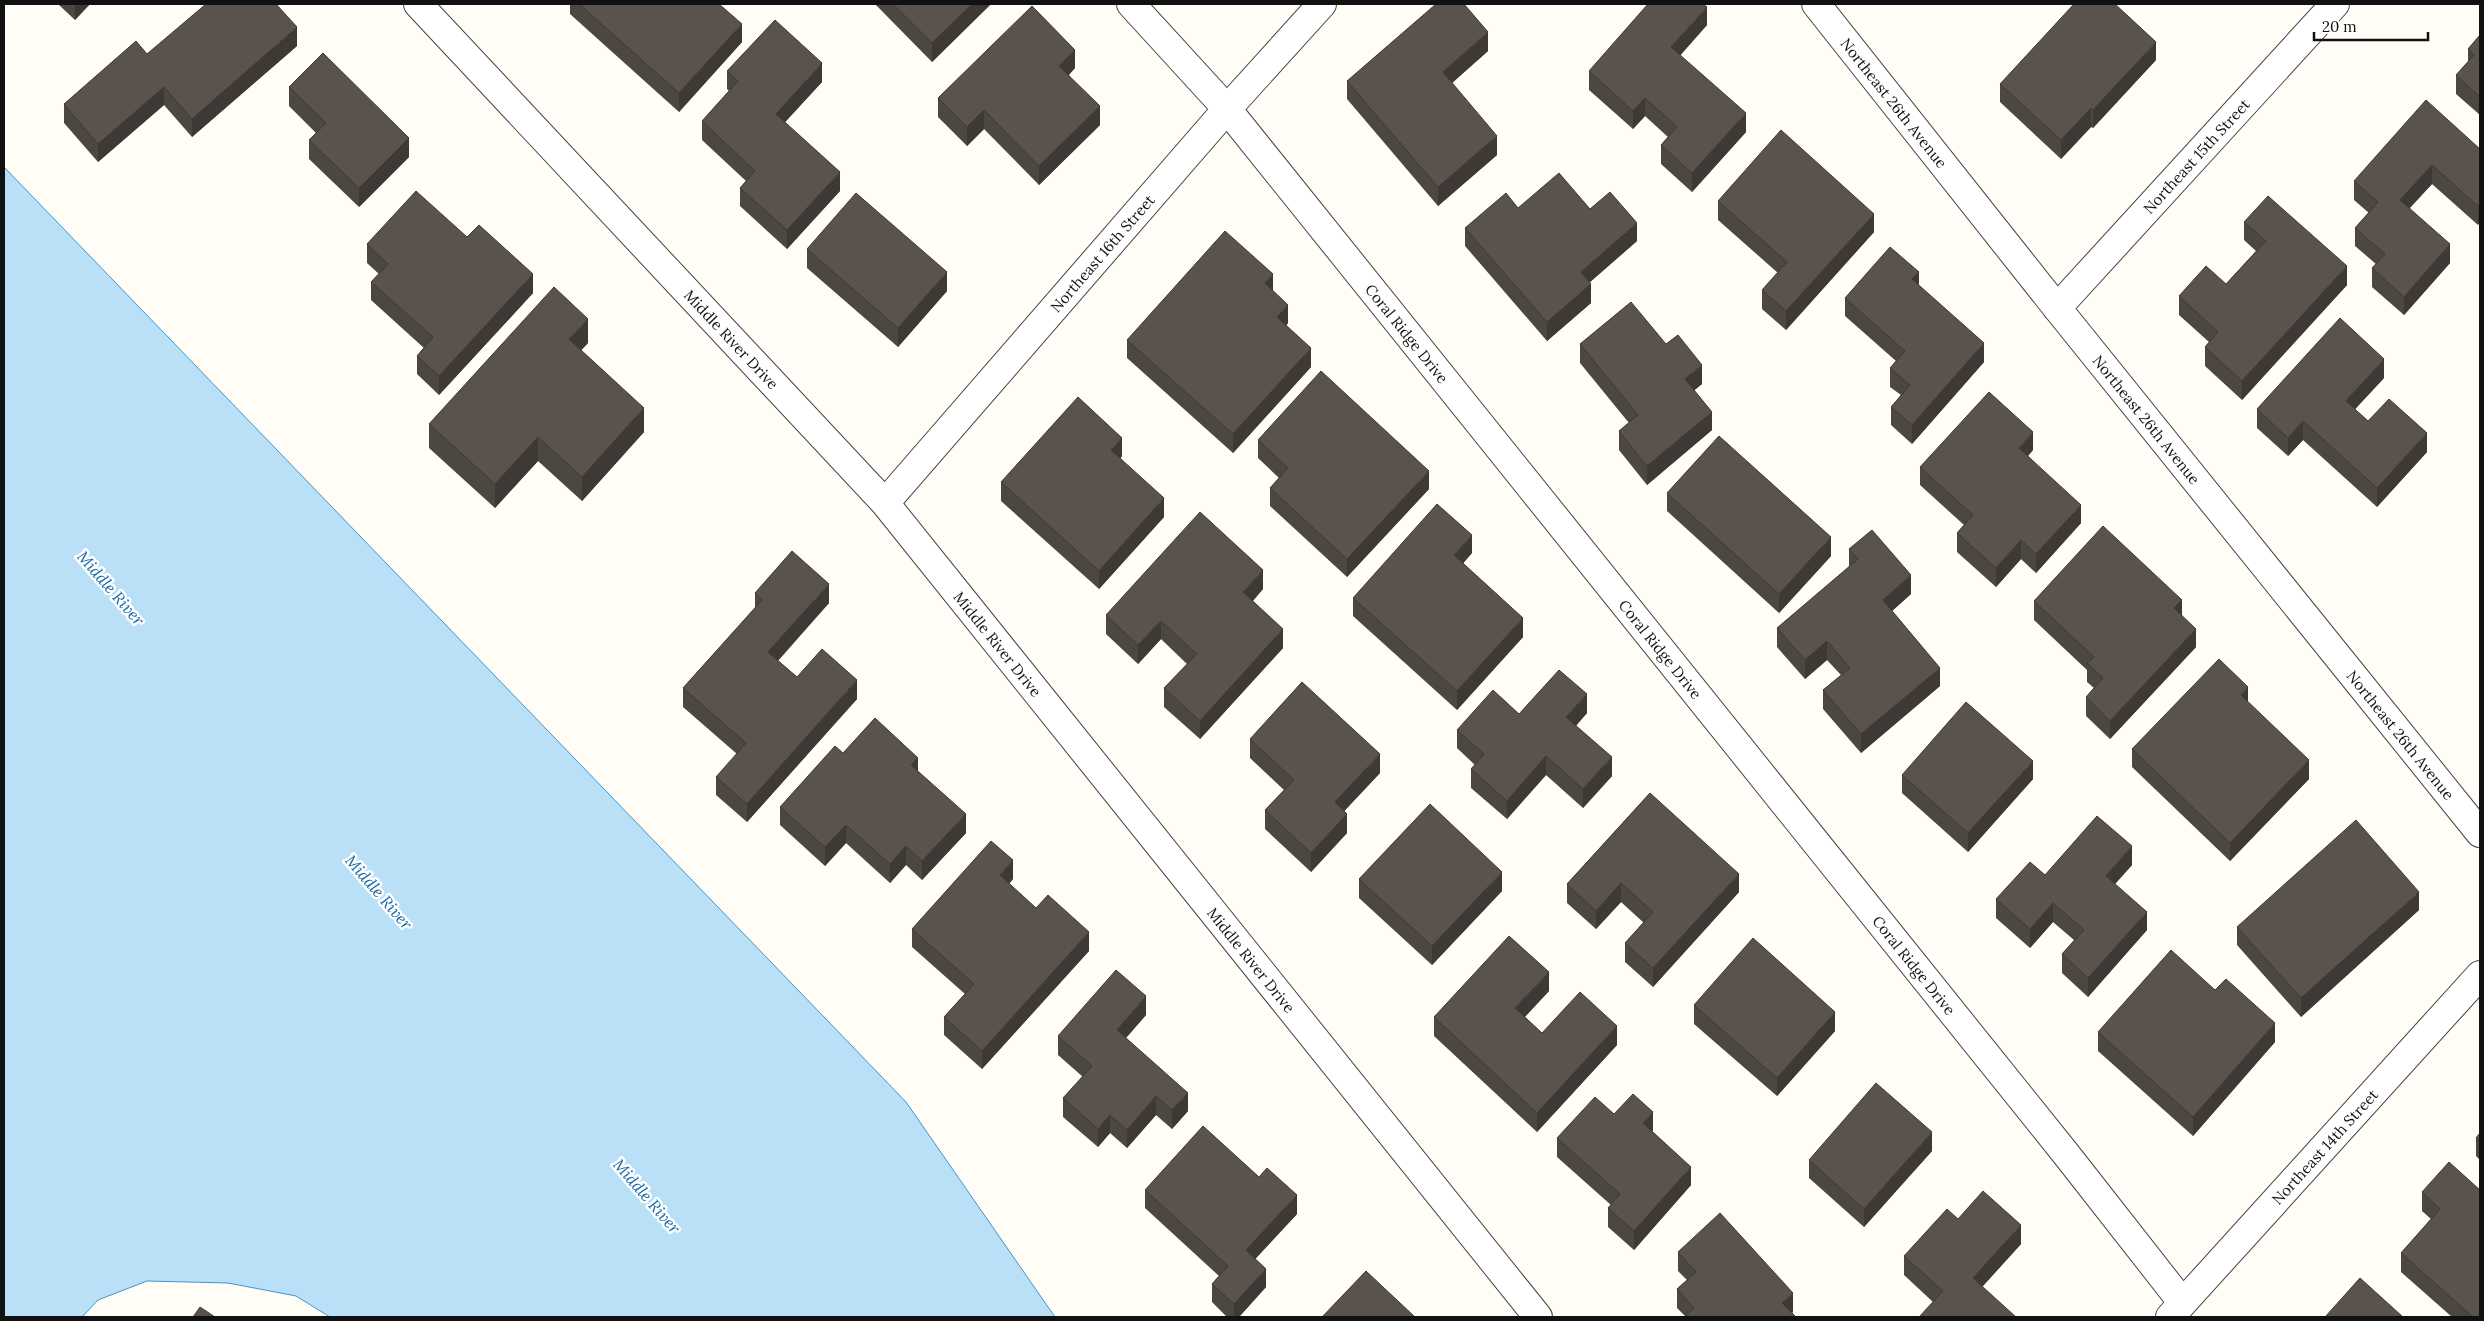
<svg xmlns="http://www.w3.org/2000/svg" width="2484" height="1321" font-family="Lora,serif">
  <rect width="100%" height="100%" fill="#fffdf5"/>
  <path fill="#b9e0f7" stroke="#3f96cf" d="M4,167L906,1102L1055,1317H330L296,1296L228,1283L147,1281L98,1300L82,1317H4Z"/>
  <g fill="none" stroke-linecap="round" stroke-linejoin="round">
    <g stroke="#444" stroke-width="30">
      <g id="minor">
        <path id="s1" d="M418,4L885,503L1538,1317"/>
        <path id="s2" d="M1131,4L1227,109L2066,1154L2182,1302"/>
        <path id="s3" d="M1816,4L2057,308L2480,833"/>
        <path id="s4" d="M2057,308L2335,4"/>
        <path id="s5" d="M885,503L1227,109L1322,4"/>
        <path id="s6" d="M2170,1317L2480,975"/>
      </g>
    </g>
    <use href="#minor" stroke="#fff" stroke-width="28"/>
  </g>
  <path fill="#4d4742" d="M58,4H90L75,20Z
    M570,4H719L742,42L679,112L570,14Z
    M875,4H991L932,62Z
    M1707,25L1680,55L1746,132L1692,192L1661,164V145L1668,137L1645,116L1633,129L1589,90V71Z
    M2480,35V115L2456,94V75L2468,62V49Z
    M297,46L192,137L164,105L98,162L64,123V104L147,54Z
    M1488,51L1452,83L1497,155L1438,206L1347,99V81Z
    M2156,60L2093,128L2091,127L2061,159L2000,102V84Z
    M1075,68L1069,75L1100,125L1039,185L984,129L967,146L938,117V98Z
    M727,71L822,82L785,122L840,191L787,249L740,206V188L746,181L702,140V121L729,91L727,89Z
    M289,87L409,157L359,207L309,159V140L316,133L289,106Z
    M2480,149L2478,225L2432,184L2410,208L2450,263L2404,315L2372,287V268L2376,264L2355,246V228L2369,213L2354,200V181Z
    M1718,201L1874,232L1786,330L1762,309V290L1778,273L1718,220Z
    M1518,208L1590,209L1637,241L1590,282L1591,303L1547,341L1465,246V228Z
    M2244,222L2347,285L2242,400L2205,366V347L2209,342L2179,315V296L2226,284L2256,251L2244,240Z
    M467,237L533,293L439,395L417,374V356L424,348L371,300V282L379,274L367,263V244Z
    M807,249L947,291L898,347L807,268Z
    M1919,286L1984,362L1912,444L1891,425V407L1901,395L1890,387V368L1896,361L1845,316V298Z
    M1273,291L1288,323L1286,326L1311,367L1233,453L1127,358V340Z
    M588,343L581,350L644,432L582,501L538,461L495,508L429,448V424Z
    M1580,344H1666L1702,384L1694,390L1712,430L1647,485L1619,450V431L1629,423L1580,363Z
    M2384,378L2355,409L2368,421L2427,452L2377,507L2303,440L2288,456L2257,428V409Z
    M1258,440L1429,489L1347,577L1270,506V488L1279,478L1258,458Z
    M2033,450L2028,456L2081,523L2036,573L2021,559L1996,587L1957,552V533L1964,525L1920,485V467Z
    M1122,456L1120,459L1164,517L1099,589L1001,501V482Z
    M1667,493L1831,556L1779,613L1667,511Z
    M1849,549L1911,594L1892,611L1940,686L1861,753L1823,709V690L1841,675L1827,660L1805,679L1777,647V628L1849,567Z
    M1472,553L1463,563L1523,637L1457,710L1353,616V598Z
    M1263,589L1253,601L1283,648L1200,739L1164,707V688L1187,664L1161,639L1138,664L1106,634V615Z
    M755,593L829,603L778,661L797,677L857,699L747,822L716,795V777L737,754L683,707V688L755,608Z
    M2034,601L2182,615L2196,647L2110,739L2086,716V697L2094,688L2087,682V670L2034,620Z
    M1587,713L1576,726L1612,776L1583,808L1546,775L1507,819L1471,788V769L1475,765L1457,748V730L1519,714Z
    M1250,739L1380,773L1344,811L1347,833L1311,872L1265,829V810L1284,790L1250,758Z
    M2132,749L2309,779L2230,861L2132,767Z
    M843,753L918,771L966,833L922,880L906,865L890,883L846,843L825,866L780,825V807Z
    M1902,775L2033,779L1968,852L1902,793Z
    M1650,793L1739,892L1653,987L1625,962V943L1644,923L1621,902L1596,929L1567,903V884Z
    M2132,865L2115,884L2147,930L2088,997L2062,973V954L2074,940L2053,922L2030,948L1996,918V899L2045,875Z
    M1013,879L1009,884L1036,908L1089,951L982,1069L944,1035V1017L965,994L912,947V929Z
    M1359,879L1502,891L1432,965L1359,898Z
    M2419,910L2301,1017L2237,945V927Z
    M2215,990L2275,1042L2193,1136L2098,1051V1032Z
    M1549,991L1525,1017L1542,1033L1617,1045L1537,1132L1434,1036V1017Z
    M1694,1005L1835,1031L1777,1096L1694,1024Z
    M1146,1015L1126,1038L1188,1111L1172,1129L1156,1115L1127,1148L1110,1133L1098,1147L1063,1117V1098L1083,1077L1058,1055V1036Z
    M1614,1114L1653,1130L1652,1131L1691,1185L1634,1250L1608,1227V1208L1611,1205L1557,1157V1138Z
    M2480,1133V1160L2476,1156V1138Z
    M1932,1151L1864,1227L1809,1178V1160Z
    M1145,1190L1297,1214L1255,1259L1266,1287L1239,1317H1227L1212,1302V1284L1219,1276L1145,1208Z
    M2480,1190V1317H2452L2401,1272V1253L2431,1219L2422,1211V1192Z
    M1958,1219L2021,1244L1982,1287L1933,1302L1904,1275V1256Z
    M1678,1252L1793,1312L1792,1313L1685,1316L1677,1308V1289L1687,1280L1678,1271Z"/>
  <path fill="#3f3936" d="M75,4H90L75,20Z
    M972,4H991L932,62V43Z
    M1707,7V25L1671,66V47Z
    M742,24V42L679,112V93Z
    M297,27V46L192,137V119Z
    M1488,32V51L1443,91V72Z
    M2156,42V60L2093,128V110Z
    M1075,50V68L1059,84V66Z
    M822,63V82L776,132V114Z
    M164,87V105L98,162V144Z
    M1645,98V116L1633,129V111Z
    M1100,106V125L1039,185V166Z
    M2091,108V127L2061,159V140Z
    M984,110V129L967,146V127Z
    M1746,113V132L1692,192V173Z
    M1497,136V155L1438,206V187Z
    M409,138V157L359,207V188Z
    M2432,165V184L2400,218V200Z
    M840,172V191L787,249V230Z
    M2480,203V222L2478,225V206Z
    M1874,214V232L1786,330V311Z
    M1637,223V241L1581,290V272Z
    M2450,244V263L2404,315V297Z
    M2347,266V285L2242,400V381Z
    M947,272V291L898,347V328Z
    M1919,272V291L1912,279Z
    M533,274V293L439,395V376Z
    M1273,274V293L1265,283Z
    M1591,284V303L1547,341V322Z
    M1288,305V323L1277,336V317Z
    M588,319V343L569,363V339Z
    M1984,343V362L1912,444V425Z
    M1311,348V367L1233,453V434Z
    M2384,359V378L2346,419V401Z
    M1702,365V384L1685,398V379Z
    M644,408V432L582,501V477Z
    M1712,412V430L1647,485V466Z
    M2303,421V440L2288,456V438Z
    M2033,432V450L2019,466V448Z
    M2427,433V452L2377,507V488Z
    M538,437V461L495,508V484Z
    M1122,438V456L1111,469V450Z
    M1429,471V489L1347,577V559Z
    M1164,498V517L1099,589V571Z
    M2081,505V523L2036,573V554Z
    M1472,535V553L1454,574V555Z
    M1831,537V556L1779,613V594Z
    M2021,540V559L1996,587V568Z
    M1263,570V589L1243,611V592Z
    M1911,575V594L1883,619V600Z
    M829,584V603L768,671V652Z
    M2182,600V618L2174,608Z
    M1523,618V637L1457,710V691Z
    M1161,621V639L1138,664V645Z
    M1283,629V648L1200,739V721Z
    M2196,629V647L2110,739V721Z
    M1827,641V660L1805,679V660Z
    M1940,668V686L1861,753V734Z
    M857,680V699L747,822V804Z
    M2248,687V706L2241,695Z
    M1587,694V713L1566,736V717Z
    M1380,754V773L1335,821V802Z
    M1546,756V775L1507,819V801Z
    M1612,757V776L1583,808V789Z
    M918,758V776L911,765Z
    M2309,760V779L2230,861V843Z
    M2033,761V779L1968,852V833Z
    M966,814V833L922,880V861Z
    M1347,814V833L1311,872V853Z
    M846,825V843L825,866V847Z
    M906,846V865L890,883V864Z
    M2132,846V865L2106,894V876Z
    M1013,860V879L1000,894V875Z
    M1502,872V891L1432,965V946Z
    M1739,874V892L1653,987V968Z
    M1621,883V902L1596,929V911Z
    M2419,892V910L2301,1017V998Z
    M2053,903V922L2030,948V929Z
    M2147,912V930L2088,997V978Z
    M1089,932V951L982,1069V1051Z
    M1549,972V991L1515,1027V1008Z
    M1146,996V1015L1117,1048V1030Z
    M1835,1012V1031L1777,1096V1078Z
    M2275,1023V1042L2193,1136V1117Z
    M1617,1026V1045L1537,1132V1113Z
    M1188,1093V1111L1172,1129V1110Z
    M1156,1096V1115L1127,1148V1130Z
    M1653,1112V1130L1643,1142V1123Z
    M1110,1115V1133L1098,1147V1129Z
    M1932,1132V1151L1864,1227V1209Z
    M1691,1167V1185L1634,1250V1231Z
    M1297,1195V1214L1246,1269V1250Z
    M2021,1225V1244L1973,1297V1278Z
    M1266,1269V1287L1239,1317H1234V1304Z
    M1793,1293V1312L1787,1317L1782,1303Z"/>
  <path fill="#5a524d" stroke="#3f3936" d="M206,4H276L297,27L192,119L164,87L98,144L64,104L136,41L147,54Z
    M579,4H719L742,24L679,93Z
    M893,4H972L932,43Z
    M1436,4H1464L1488,32L1443,72L1497,136L1438,187L1347,81Z
    M1648,4H1703L1707,7L1671,47L1746,113L1692,173L1661,145L1677,127L1645,98L1633,111L1589,71Z
    M2074,4H2115L2156,42L2093,110L2091,108L2061,140L2000,84Z
    M1032,6L1075,50L1059,66L1100,106L1039,166L984,110L967,127L938,98Z
    M775,20L822,63L776,114L840,172L787,230L740,188L755,171L702,121L738,81L727,71Z
    M2480,35V97L2456,75L2474,55L2468,49Z
    M323,53L409,138L359,188L309,140L326,123L289,87Z
    M2426,100L2480,149V203L2478,206L2432,165L2400,200L2450,244L2404,297L2372,268L2385,254L2355,228L2378,202L2354,181Z
    M1781,130L1874,214L1786,311L1762,290L1787,262L1718,201Z
    M1559,173L1590,209L1610,192L1637,223L1581,272L1591,284L1547,322L1465,228L1506,193L1518,208Z
    M416,191L467,237L479,225L533,274L439,376L417,356L433,337L371,282L388,264L367,244Z
    M856,193L947,272L898,328L807,249Z
    M2268,196L2347,266L2242,381L2205,347L2218,332L2179,296L2206,266L2226,284L2266,241L2244,222Z
    M1225,231L1273,274L1265,283L1288,305L1277,317L1311,348L1233,434L1127,340Z
    M1890,247L1919,272L1912,279L1984,343L1912,425L1891,407L1910,385L1890,368L1905,351L1845,298Z
    M554,287L588,319L569,339L644,408L582,477L538,437L495,484L429,424Z
    M1631,302L1666,344L1678,335L1702,365L1685,379L1712,412L1647,466L1619,431L1638,415L1580,344Z
    M2340,318L2384,359L2346,401L2368,421L2389,399L2427,433L2377,488L2303,421L2288,438L2257,409Z
    M1321,371L1429,471L1347,559L1270,488L1288,468L1258,440Z
    M1989,392L2033,432L2019,448L2081,505L2036,554L2021,540L1996,568L1957,533L1973,515L1920,467Z
    M1078,397L1122,438L1111,450L1164,498L1099,571L1001,482Z
    M1719,436L1831,537L1779,594L1667,493Z
    M1437,504L1472,535L1454,555L1523,618L1457,691L1353,598Z
    M1200,512L1263,570L1243,592L1283,629L1200,721L1164,688L1197,654L1161,621L1138,645L1106,615Z
    M2103,526L2182,600L2174,608L2196,629L2110,721L2086,697L2103,678L2087,663L2094,657L2034,601Z
    M1872,530L1911,575L1883,600L1940,668L1861,734L1823,690L1850,668L1827,641L1805,660L1777,628L1858,559L1849,549Z
    M792,551L829,584L768,652L797,677L822,649L857,680L747,804L716,777L746,743L683,688L762,600L755,593Z
    M2219,659L2248,687L2241,695L2309,760L2230,843L2132,749Z
    M1559,670L1587,694L1566,717L1612,757L1583,789L1546,756L1507,801L1471,769L1484,754L1457,730L1493,690L1519,714Z
    M1302,682L1380,754L1335,802L1347,814L1311,853L1265,810L1294,780L1250,739Z
    M1966,702L2033,761L1968,833L1902,775Z
    M875,718L918,758L911,765L966,814L922,861L906,846L890,864L846,825L825,847L780,807L835,746L843,753Z
    M1650,793L1739,874L1653,968L1625,943L1653,912L1621,883L1596,911L1567,884Z
    M1430,804L1502,872L1432,946L1359,879Z
    M2097,816L2132,846L2106,876L2147,912L2088,978L2062,954L2084,930L2053,903L2030,929L1996,899L2030,862L2045,875Z
    M2356,820L2419,892L2301,998L2237,927Z
    M991,841L1013,860L1000,875L1036,908L1048,895L1089,932L982,1051L944,1017L974,984L912,929Z
    M1509,936L1549,972L1515,1008L1542,1033L1580,992L1617,1026L1537,1113L1434,1017Z
    M1753,938L1835,1012L1777,1078L1694,1005Z
    M2171,950L2215,990L2226,979L2275,1023L2193,1117L2098,1032Z
    M1116,970L1146,996L1117,1030L1188,1093L1172,1110L1156,1096L1127,1130L1110,1115L1098,1129L1063,1098L1092,1066L1058,1036Z
    M1876,1083L1932,1132L1864,1209L1809,1160Z
    M1633,1094L1653,1112L1643,1123L1691,1167L1634,1231L1608,1208L1620,1194L1557,1138L1595,1097L1614,1114Z
    M1203,1126L1259,1177L1267,1168L1297,1195L1246,1250L1266,1269L1234,1304L1212,1284L1228,1266L1145,1190Z
    M2480,1133V1141L2476,1138Z
    M2449,1162L2480,1190V1317H2473L2401,1253L2440,1209L2422,1192Z
    M1983,1191L2021,1225L1973,1278L2016,1317H1919L1943,1291L1904,1256L1947,1209L1958,1219Z
    M1720,1213L1793,1293L1782,1303L1796,1317H1684L1694,1308L1677,1289L1696,1272L1678,1252Z
    M1366,1271L1415,1317H1322Z
    M2360,1278L2403,1317H2325Z
    M200,1307L215,1317H193Z"/>
  <g text-anchor="middle" dominant-baseline="central" stroke-width="5" stroke-linejoin="round" paint-order="stroke">
    <g font-size="15" fill="#111" stroke="#fff">
      <text stroke="none"><textPath href="#s3" startOffset="126">Northeast 26th Avenue</textPath></text>
      <text stroke="none"><textPath href="#s4" startOffset="206">Northeast 15th Street</textPath></text>
      <text stroke="none"><textPath href="#s5" startOffset="331">Northeast 16th Street</textPath></text>
      <text stroke="none"><textPath href="#s2" startOffset="430">Coral Ridge Drive</textPath></text>
      <text stroke="none"><textPath href="#s1" startOffset="459">Middle River Drive</textPath></text>
      <text stroke="none"><textPath href="#s3" startOffset="531">Northeast 26th Avenue</textPath></text>
      <text stroke="none"><textPath href="#s1" startOffset="864">Middle River Drive</textPath></text>
      <text stroke="none"><textPath href="#s2" startOffset="835">Coral Ridge Drive</textPath></text>
      <text stroke="none"><textPath href="#s3" startOffset="936">Northeast 26th Avenue</textPath></text>
      <text stroke="none"><textPath href="#s1" startOffset="1269">Middle River Drive</textPath></text>
      <text stroke="none"><textPath href="#s2" startOffset="1240">Coral Ridge Drive</textPath></text>
      <text stroke="none"><textPath href="#s6" startOffset="230">Northeast 14th Street</textPath></text>
    </g>
    <g font-size="16" font-style="italic" fill="#1768a6" stroke="#fff">
      <text transform="translate(111 588) rotate(49)">Middle River</text>
      <text transform="translate(379 892) rotate(49)">Middle River</text>
      <text transform="translate(647 1196) rotate(49)">Middle River</text>
    </g>
  </g>
  <rect width="2484" height="1321" fill="none" stroke="#111111" stroke-width="10"/>
  <path d="M2314 32v8h114v-8" fill="none" stroke="#111111" stroke-width="2.5"/>
  <text x="2322" y="32" font-size="15" fill="#111111" stroke="#ffffff" stroke-width="4" paint-order="stroke">20 m</text>
</svg>
